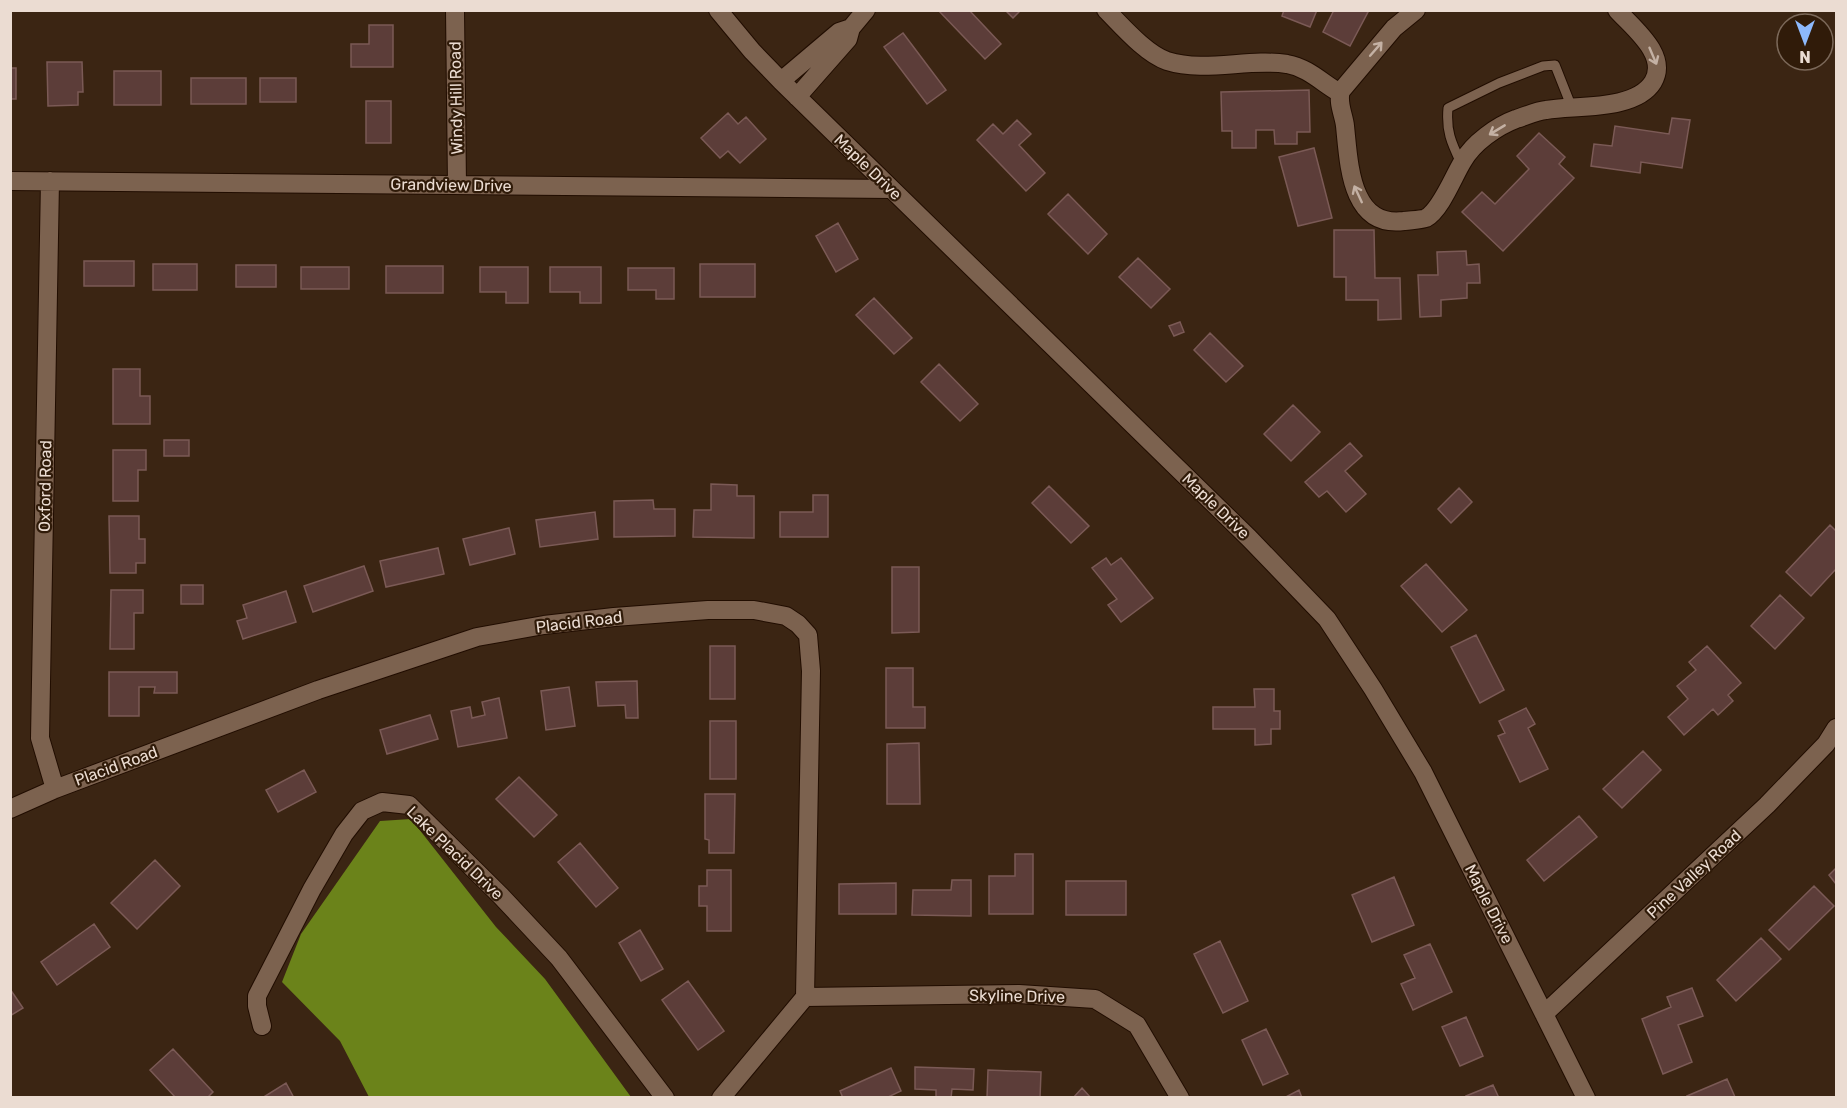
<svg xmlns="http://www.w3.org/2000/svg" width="1847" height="1108" font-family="Rubik,sans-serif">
  <rect width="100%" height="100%" fill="#3b2513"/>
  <path fill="#6b831a" d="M411,819L496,927L545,979L631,1097H369L340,1041L282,982L301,934L380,821Z"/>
  <path fill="#5c3d39" stroke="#7b5a56" stroke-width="1.5" d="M938,10H969L1001,44L985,59Z
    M1005,10H1021L1013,18Z
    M1284,10H1317L1310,27L1282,16Z
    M1334,10H1364L1368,12L1350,46L1323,32Z
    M369,25H393V67H351V44H369Z
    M903,33L946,90L927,104L884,47Z
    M47,62H82L83,92H78V105L48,106Z
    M10,68H16V99H10Z
    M114,71H161V105H114Z
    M191,78H246V104H191Z
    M260,78H296V102H260Z
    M1309,90L1310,132H1297V144H1275L1274,130H1256V148H1232V131H1222L1221,92Z
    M366,101H391V143H366Z
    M728,113L738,124L746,117L766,139L740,163L728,151L720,158L701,138Z
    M1672,118L1690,120L1682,168L1641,162L1640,173L1591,166L1594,144L1612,146L1615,126L1669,134Z
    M1017,120L1031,134L1019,145L1045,173L1026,191L977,140L993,124L1003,134Z
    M1539,133L1565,157L1559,164L1574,178L1503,251L1462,212L1482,192L1495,204L1529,169L1517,156Z
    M1314,148L1332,218L1298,226L1279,157Z
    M1068,194L1107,234L1088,254L1048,214Z
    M838,223L858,259L836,272L816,236Z
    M1334,230H1374L1375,278H1400L1401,319L1378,320V300H1346V277H1334Z
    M1466,251L1467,265L1479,264L1480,283H1467V298L1441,300V316L1420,317L1418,275H1438L1437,252Z
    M1138,258L1170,289L1151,308L1119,277Z
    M84,261H134V286H84Z
    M153,264H197V290H153Z
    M700,264H755V297H700Z
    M236,265H276V287H236Z
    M386,266H443V293H386Z
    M301,267H349V289H301Z
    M480,267H528V303H506V292H480Z
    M550,267H601V303H580V292H550Z
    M628,268H674V299H656V290H628Z
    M874,298L912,338L894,354L856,315Z
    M1180,322L1184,332L1174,336L1169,326Z
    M1210,333L1243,366L1226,382L1194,350Z
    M939,364L978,404L960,421L921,382Z
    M113,369H140V396H150V424H113Z
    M1293,405L1320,432L1291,461L1264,434Z
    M164,440H189V456H164Z
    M1350,443L1362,456L1345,471L1366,494L1346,512L1327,491L1319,497L1305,482Z
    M113,450H146V470H138V501H113Z
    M711,484L737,485V496H754V538L693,537L694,510H711Z
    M1049,486L1089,526L1071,543L1032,503Z
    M1459,488L1472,502L1451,523L1438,509Z
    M813,495H828V537H780V512H813Z
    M653,500L654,509H675V536L614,537V501Z
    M595,512L598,539L540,547L536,520Z
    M109,516H139V539H145V563H136V573H110Z
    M1830,525L1836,531V569L1811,596L1786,572Z
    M509,528L515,554L470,565L463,539Z
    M438,548L444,574L386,587L380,561Z
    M1106,558L1111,565L1121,558L1153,598L1121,622L1108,605L1117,599L1092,568Z
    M1426,564L1467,610L1442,632L1401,586Z
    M364,566L373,591L313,612L304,586Z
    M892,567H919V632L892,633Z
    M181,585H203V604H181Z
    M111,590H143V613H134V649H110Z
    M286,591L296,622L243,639L237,621L247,618L243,605Z
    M1780,595L1804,618L1775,649L1751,626Z
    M1476,635L1504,690L1480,703L1451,647Z
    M710,646H735V699H710Z
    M1707,646L1741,683L1728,695L1733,701L1718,715L1713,709L1684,735L1668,717L1688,699L1677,686L1696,670L1689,662Z
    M886,668H913V707H925V728H886Z
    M109,672H177V693H154L155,687H139V716H109Z
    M637,681L638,718H626L625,705L598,706L596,682Z
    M569,687L575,726L546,730L541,691Z
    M1254,689H1274V711H1280V729H1271V744L1255,745V729H1213V707H1255Z
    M499,698L507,738L458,747L451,711L470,707L472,718L485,715L482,702Z
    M1526,708L1535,724L1528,728L1548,769L1520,782L1498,736L1505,733L1499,721Z
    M430,715L438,739L387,754L380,730Z
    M710,721H736V779H710Z
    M919,743L920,804H887V744Z
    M1643,751L1661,770L1622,808L1603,789Z
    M304,770L316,792L278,812L266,790Z
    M519,777L557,815L534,837L496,799Z
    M705,794H735L734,853H709V840L705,839Z
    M1579,816L1597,837L1544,881L1527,860Z
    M580,843L618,888L596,907L558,862Z
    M1015,854H1033V914H989V876H1015Z
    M155,860L180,886L137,929L111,903Z
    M1836,868V884L1829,875Z
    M707,870H731V931H707V906H699V886H707Z
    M1394,877L1414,925L1372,942L1352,895Z
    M952,880H971V916L912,915L913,890H951Z
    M1066,881H1126V915H1066Z
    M896,883V914H839V884Z
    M1814,886L1834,906L1789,950L1769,930Z
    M94,924L110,947L57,985L41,962Z
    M640,930L663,969L641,981L619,943Z
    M1761,938L1781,959L1736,1001L1717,980Z
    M1220,941L1248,1001L1223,1013L1194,954Z
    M1430,944L1452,992L1413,1010L1401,984L1415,978L1404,955Z
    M688,981L724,1031L698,1050L662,1000Z
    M1692,988L1703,1016L1678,1025L1692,1062L1663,1074L1642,1019L1671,1007L1667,997Z
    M10,989L23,1008L10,1016Z
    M1466,1017L1483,1056L1460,1066L1442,1027Z
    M1266,1029L1288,1074L1263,1085L1242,1040Z
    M173,1049L213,1092L207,1098H176L150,1070Z
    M915,1067L974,1069L973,1090L952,1089L951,1098H936V1090L915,1089Z
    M891,1068L901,1091L886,1098H843L840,1091Z
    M988,1070L1041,1072L1040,1098H987Z
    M1727,1079L1735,1097L1688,1098L1687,1096Z
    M286,1083L294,1098H262Z
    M1493,1085L1499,1098H1467L1466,1096Z
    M1082,1088L1091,1098H1073Z
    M1299,1090L1302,1098H1284Z"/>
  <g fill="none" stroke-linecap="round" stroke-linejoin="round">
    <g stroke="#210d00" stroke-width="11">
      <path id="lane" d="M1461,163C1451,142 1446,131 1448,108L1499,83L1543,66L1555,65L1572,108"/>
    </g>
    <g stroke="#210d00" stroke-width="20">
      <path id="street" d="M455,10L457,185
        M718,10L752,51L781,81L1249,538L1327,619L1373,689L1423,772L1586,1098
        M1106,10C1122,26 1146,54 1167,61C1205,73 1248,58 1287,64C1309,68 1322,83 1340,93
        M1416,10L1394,28L1341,91C1337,103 1344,115 1345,126C1349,163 1350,228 1404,221C1410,220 1421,220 1426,218C1441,210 1454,175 1463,161C1473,143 1497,126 1516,119C1526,116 1536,111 1546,110C1576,105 1635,111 1653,82C1669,55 1633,28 1617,10
        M781,81L839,32L851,28
        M797,97L848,39L851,28L866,10
        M10,181L891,189
        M50,181L40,738L55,789
        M10,809L55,789L318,690L477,637L544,625L614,617L708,610H754L786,616L798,624L808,635L811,671L805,997
        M805,997L1019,994L1095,999L1137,1025L1180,1098
        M1544,1014L1767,805L1826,744L1836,728
        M262,1026L257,1006V996L312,889L344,834L362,811L382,802L409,805L501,896L559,958L665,1098
        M721,1098L805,997"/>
    </g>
    <use href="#lane" stroke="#7c624f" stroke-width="9"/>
    <use href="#street" stroke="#7c624f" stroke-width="18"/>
  </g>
  <defs><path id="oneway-shaft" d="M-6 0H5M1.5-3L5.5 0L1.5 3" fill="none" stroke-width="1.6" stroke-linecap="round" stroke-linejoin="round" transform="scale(1.5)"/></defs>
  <g stroke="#c4b1a4">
    <use href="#oneway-shaft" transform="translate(1376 49) rotate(-49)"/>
    <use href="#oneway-shaft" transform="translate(1653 56) rotate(67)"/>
    <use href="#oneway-shaft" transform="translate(1497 130) rotate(149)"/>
    <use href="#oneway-shaft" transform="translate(1358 194) rotate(-115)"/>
  </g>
  <g text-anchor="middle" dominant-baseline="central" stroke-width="4.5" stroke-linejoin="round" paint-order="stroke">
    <g font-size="16" fill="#ebdcd2" stroke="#301b09">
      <text transform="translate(456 98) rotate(-91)">Windy Hill Road</text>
      <text transform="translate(868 167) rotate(44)">Maple Drive</text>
      <text transform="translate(451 185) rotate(1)">Grandview Drive</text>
      <text transform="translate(45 486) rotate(-89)">Oxford Road</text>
      <text transform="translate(1216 506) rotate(44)">Maple Drive</text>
      <text transform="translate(579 622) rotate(-7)">Placid Road</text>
      <text transform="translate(116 766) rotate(-20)">Placid Road</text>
      <text transform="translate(455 853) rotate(44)">Lake Placid Drive</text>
      <text transform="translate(1694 874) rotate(-43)">Pine Valley Road</text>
      <text transform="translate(1489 904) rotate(63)">Maple Drive</text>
      <text transform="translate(1017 996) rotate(1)">Skyline Drive</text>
    </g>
  </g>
  <rect width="1847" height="1108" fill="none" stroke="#ebdcd2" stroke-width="24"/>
  <g transform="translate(1805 42) rotate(180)"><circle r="28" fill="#301b09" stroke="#7b6859" stroke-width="1.5"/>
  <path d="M0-4.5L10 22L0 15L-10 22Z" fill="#8db9fc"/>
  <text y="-9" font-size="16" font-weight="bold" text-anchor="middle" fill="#ebdcd2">N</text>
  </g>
</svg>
